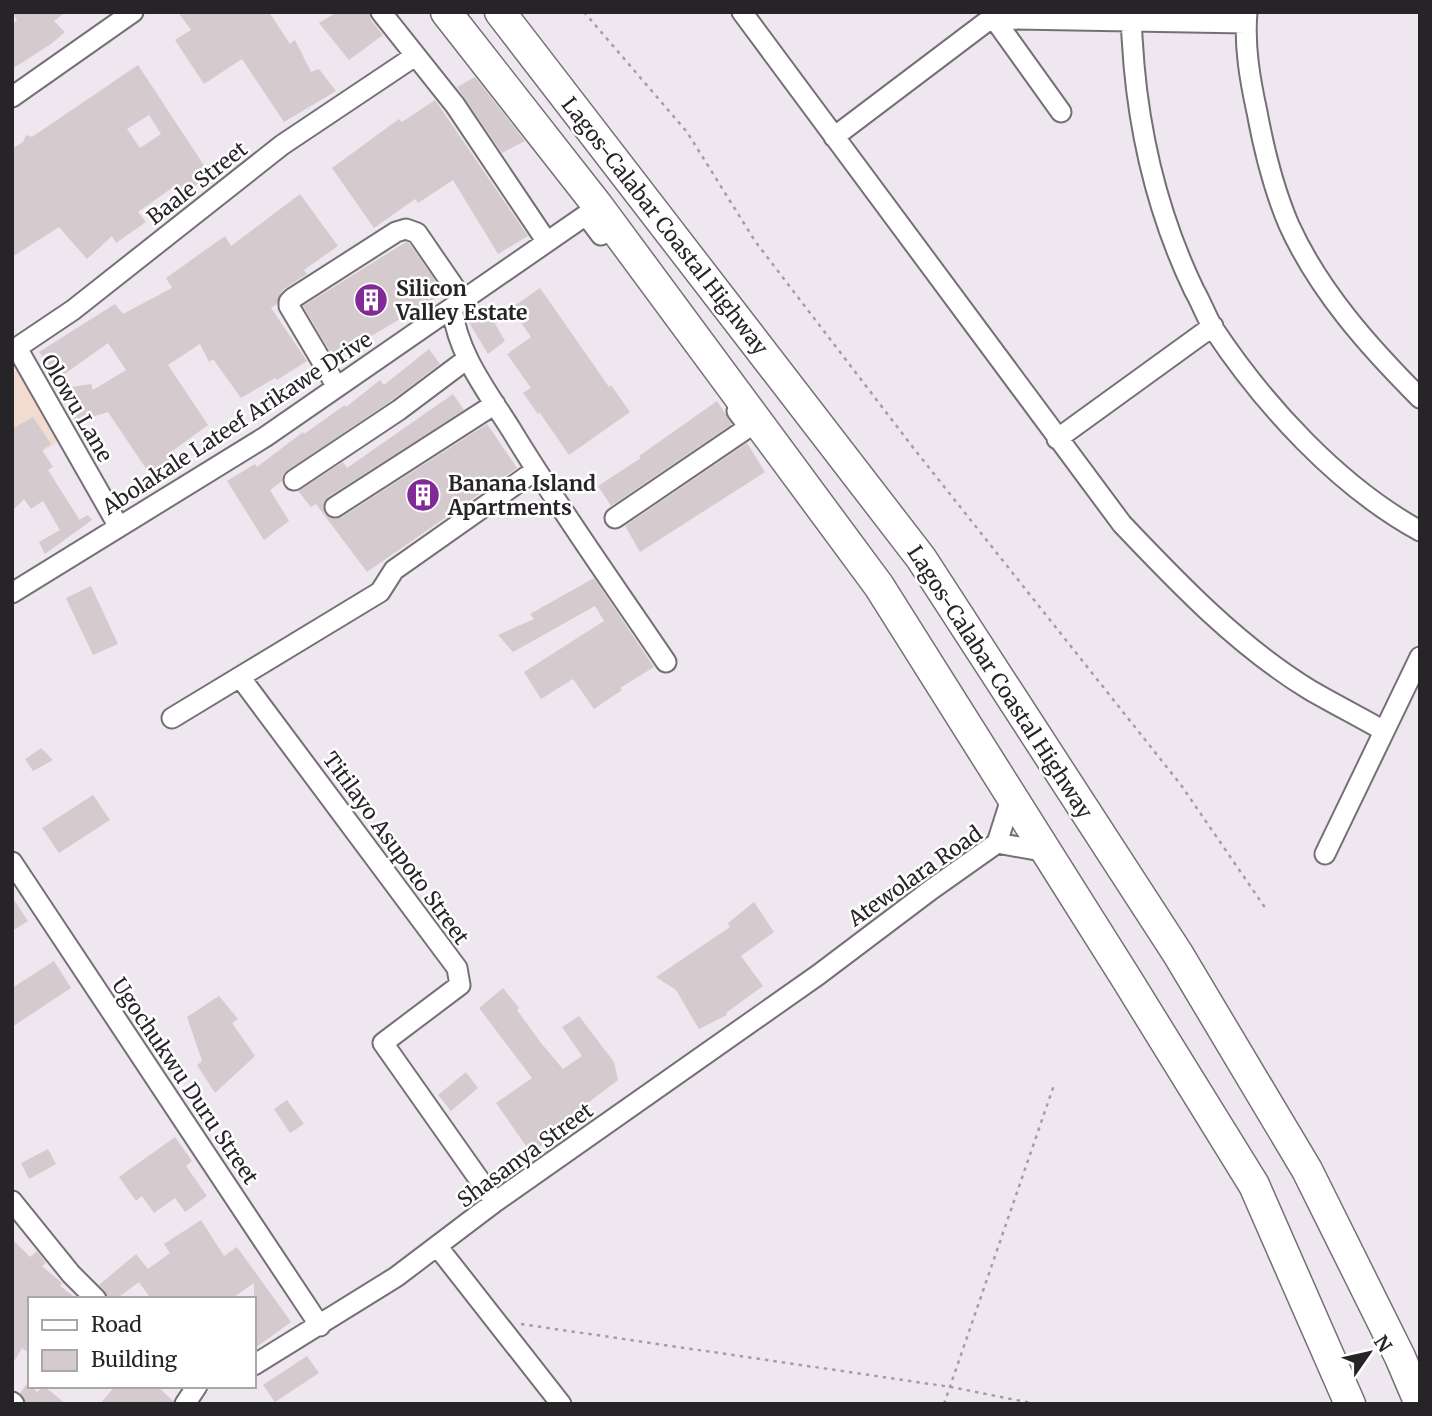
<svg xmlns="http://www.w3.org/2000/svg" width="1432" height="1416" font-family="Merriweather,serif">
  <rect width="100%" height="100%" fill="#eee7ef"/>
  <path fill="#f2dbcf" d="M18,368L61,440L21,465L12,447V378Z"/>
  <path fill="#d5cace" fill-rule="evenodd" d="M12,12H66L54,21L65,32L51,44L12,69V24L17,20Z
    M178,12H269L290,44L295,40L311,72L319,69L336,91L284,122L242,59L204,84L175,40L191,30Z
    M337,12H369L371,20L383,35L349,60L319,23Z
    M138,65L211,176L182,194L176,185L138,212L146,222L116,243L112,236L87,259L59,227L12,257V149L23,142L26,135L32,137ZM149,115L161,134L140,148L127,129Z
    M475,77L525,141L502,153L457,87Z
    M435,100L528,236L498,254L453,180L418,203L415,199L374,228L332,168L399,119L402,122Z
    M300,194L338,246L304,270L307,274L284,289L280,294L277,304L271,308L307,361L277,380L275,378L241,398L213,359L209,362L200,344L168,365L208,425L167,455L170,459L149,473L108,412L75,422L66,388L91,384L93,390L126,370L108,343L63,375L62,371L56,374L39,352L115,304L123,314L172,288L166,278L225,236L231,246Z
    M406,242L409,243L444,293L334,358L303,306Z
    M540,288L609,387L611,385L630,412L569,455L540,413L538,414L523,393L531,388L507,354L531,337L511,308Z
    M487,310L505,341L488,354L468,321Z
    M429,349L440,364L392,400L283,474L282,481L270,490L289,521L264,540L227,481L255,464L257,467L303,432L304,434L345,405L346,407L380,380L384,385Z
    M453,394L464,410L328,497L323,507L325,514L335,519L342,517L487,424L517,468L367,572L316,504L311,507L298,491L343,462L347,468Z
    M717,401L732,424L611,506L598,486L641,458L639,456Z
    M33,417L51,444L42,450L53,467L48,470L79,519L77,521L88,515L92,520L45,554L39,542L60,530L43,501L31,509L24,499L12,511V429Z
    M747,443L765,472L640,552L625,526Z
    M594,578L654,667L620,688L622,690L594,709L573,679L541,699L524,672L604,621L595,606L513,652L498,635L534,619L530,614Z
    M91,586L118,644L93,655L66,598Z
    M41,748L53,760L33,771L25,759Z
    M93,795L110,820L59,853L42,828Z
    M12,897L28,921L12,931Z
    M754,902L774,932L741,956L763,986L726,1013L727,1015L699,1029L676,990L656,977L730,927L728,923Z
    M54,961L71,988L12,1027V988Z
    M503,988L519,1008L517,1010L541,1043L563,1069L582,1056L562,1027L579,1016L614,1062L618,1080L551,1131L555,1136L531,1153L496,1103L532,1078L479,1008Z
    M219,996L238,1019L232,1023L255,1056L215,1093L197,1065L202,1061L187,1017Z
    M466,1072L478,1088L451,1111L438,1095Z
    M287,1100L304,1124L290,1133L274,1109Z
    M175,1137L192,1161L186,1166L207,1196L185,1212L175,1198L154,1213L142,1196L136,1201L119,1177Z
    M48,1149L56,1164L29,1179L21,1163Z
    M201,1220L224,1256L237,1247L291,1322L254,1349V1283L231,1299H151L139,1282L116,1299H108L105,1291L99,1285L136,1254L148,1269L170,1253L164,1244Z
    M12,1239L30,1257L37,1251L46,1263L42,1266L62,1283L60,1286L77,1299H30V1354L22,1348L12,1365Z
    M307,1356L319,1373L275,1402L263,1385Z
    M27,1384L37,1392L44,1386L66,1404H27L20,1393Z
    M115,1386H157L173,1401V1404H100Z"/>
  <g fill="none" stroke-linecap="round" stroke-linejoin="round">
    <g stroke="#756f76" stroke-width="23">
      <path id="minor" d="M381,12L455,105L547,242
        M742,12L1122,524C1179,584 1238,646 1310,690C1334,704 1360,717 1384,731
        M1131,12C1131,30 1133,48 1134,65C1141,143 1160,219 1194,290C1201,302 1206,316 1213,328C1264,405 1338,486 1420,531
        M1247,12C1244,46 1250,80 1257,112C1264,150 1274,190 1289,225C1319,291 1369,347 1420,398
        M990,13L1061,112
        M12,97L133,12
        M834,137L994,16L1010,19L1246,23
        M452,308C458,355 487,391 512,431C560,510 614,585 666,662
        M17,348L119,527
        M12,351L73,310L282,145L415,56
        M337,387L289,306V302L293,298L396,232L406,229L417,233L463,300
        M1057,439L1213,326
        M294,480L399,410L467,359
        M335,507L495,404
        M615,518L749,427L737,411
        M12,593L265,437L586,215L601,235
        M240,677L457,968L460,985L383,1043L495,1202
        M172,718L380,592L394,570L536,470
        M997,843L1012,796
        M1325,854L1420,657
        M12,862L320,1326
        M12,1201L71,1274L96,1299
        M437,1246L561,1404
        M254,1365L396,1277L495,1202L818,975L932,889L997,843L1047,852
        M12,1402L14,1404
        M185,1404L197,1386"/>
    </g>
    <g stroke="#756f76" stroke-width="33">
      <path id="highway" d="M446,12L598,206L879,586L1126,978L1254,1185L1350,1404
        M500,12L921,558L1178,954L1307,1170L1400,1357L1420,1404"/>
    </g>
    <path stroke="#a39ea4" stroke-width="2.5" stroke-dasharray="3.5 5" stroke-linecap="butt" d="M584,12L687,132L755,241L915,450L1181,785L1266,909
      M521,1324L951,1387L1036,1404
      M944,1404L1054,1085"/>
    <use href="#minor" stroke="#fff" stroke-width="19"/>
    <use href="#highway" stroke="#fff" stroke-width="30"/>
  </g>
  <defs>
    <g id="building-disc" transform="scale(1.75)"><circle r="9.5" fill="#802997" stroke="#fff"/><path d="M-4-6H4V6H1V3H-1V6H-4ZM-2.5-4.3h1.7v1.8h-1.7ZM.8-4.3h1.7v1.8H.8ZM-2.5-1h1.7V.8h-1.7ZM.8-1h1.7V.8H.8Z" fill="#fff"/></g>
  </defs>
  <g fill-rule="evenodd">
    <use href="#building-disc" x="371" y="300"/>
    <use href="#building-disc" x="423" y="495"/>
  </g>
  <g text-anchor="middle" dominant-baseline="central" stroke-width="5" stroke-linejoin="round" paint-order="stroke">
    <g font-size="21" fill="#272427" stroke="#fff">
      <text transform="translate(197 183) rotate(-38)">Baale Street</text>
      <text transform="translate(665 226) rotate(52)">Lagos-Calabar Coastal Highway</text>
      <text transform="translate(77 408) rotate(60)">Olowu Lane</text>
      <text transform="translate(237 423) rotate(-33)">Abolakale Lateef Arikawe Drive</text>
      <text transform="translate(1000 682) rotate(57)">Lagos-Calabar Coastal Highway</text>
      <text transform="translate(396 848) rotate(54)">Titilayo Asupoto Street</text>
      <text transform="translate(915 876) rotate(-35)">Atewolara Road</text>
      <text transform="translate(185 1081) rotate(56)">Ugochukwu Duru Street</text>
      <text transform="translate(525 1155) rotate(-36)">Shasanya Street</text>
    </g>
    <g font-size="21" font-weight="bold" fill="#272427" stroke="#fff" text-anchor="start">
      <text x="396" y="288">Silicon<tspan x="396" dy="24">Valley Estate</tspan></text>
      <text x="448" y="483">Banana Island<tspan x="448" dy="24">Apartments</tspan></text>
    </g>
  </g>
  <rect width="1432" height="1416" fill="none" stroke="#272427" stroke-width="28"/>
  <rect x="28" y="1297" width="228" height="91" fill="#ffffff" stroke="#a9a7a9" stroke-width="2"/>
  <rect x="42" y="1320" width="35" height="10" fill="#ffffff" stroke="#a9a7a9" stroke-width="2"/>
  <text x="91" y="1332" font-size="21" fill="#272427">Road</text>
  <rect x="42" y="1350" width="35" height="21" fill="#d5cace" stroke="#a9a7a9" stroke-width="2"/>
  <text x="91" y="1367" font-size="21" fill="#272427">Building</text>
  <g transform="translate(1369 1353) rotate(56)" stroke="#ffffff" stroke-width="5" paint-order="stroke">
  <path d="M0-5L12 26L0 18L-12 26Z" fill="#272427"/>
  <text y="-10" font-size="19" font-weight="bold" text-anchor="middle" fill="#272427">N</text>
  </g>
</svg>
